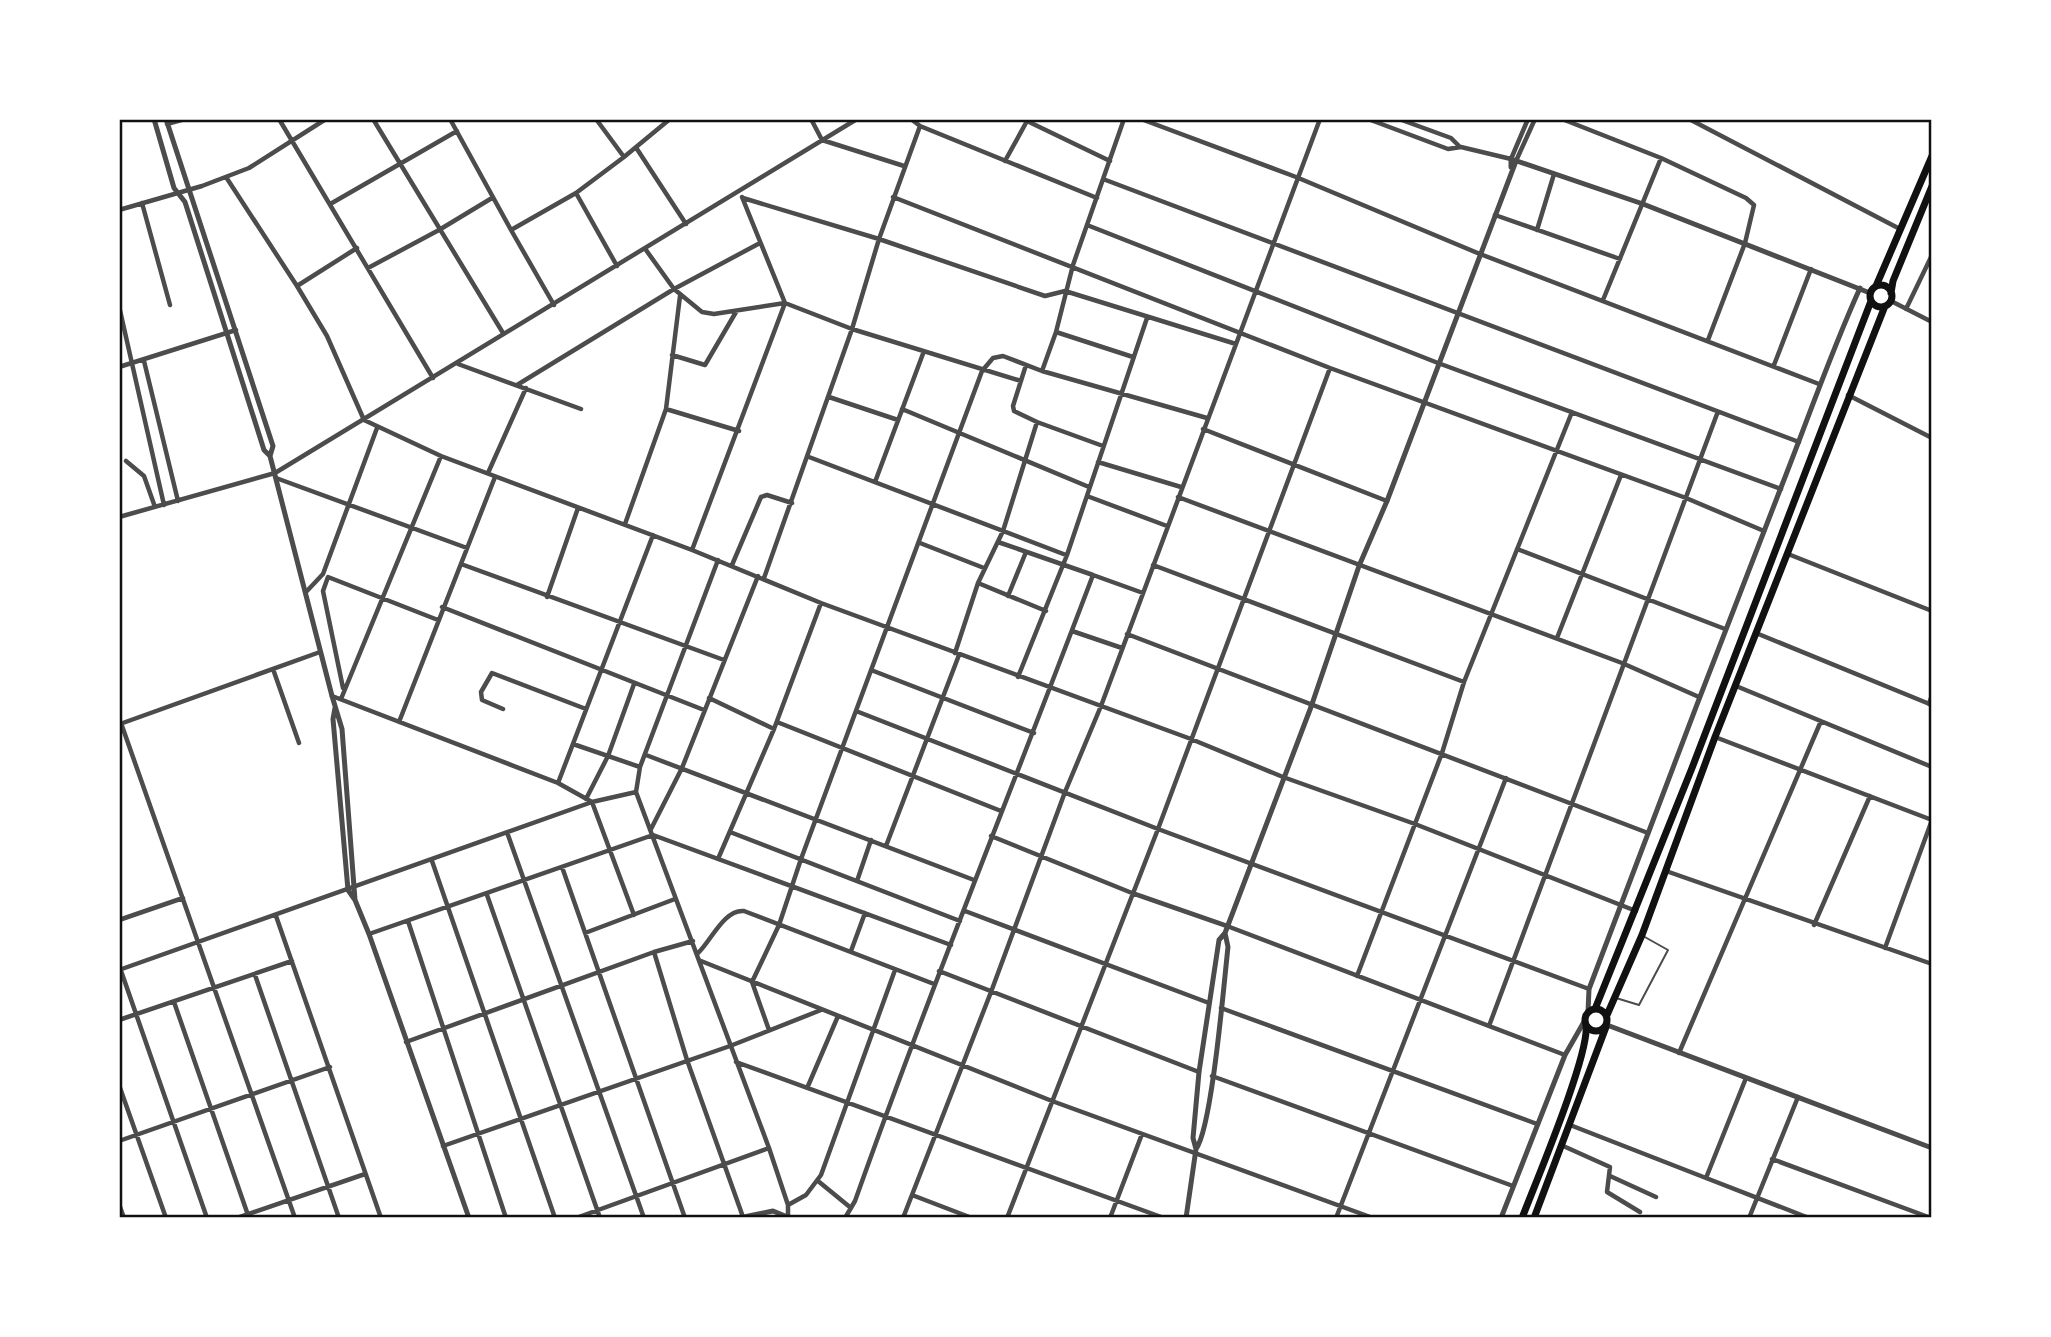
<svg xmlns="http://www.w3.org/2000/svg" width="2051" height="1337" font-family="Jost,sans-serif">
  <rect width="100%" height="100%" fill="#fff"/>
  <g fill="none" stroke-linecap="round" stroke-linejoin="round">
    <path stroke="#4c4c4c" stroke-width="2" d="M1616,998L1639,1005L1668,950L1643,936"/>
    <path stroke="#4c4c4c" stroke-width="4.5" d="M279,119L433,378
      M373,119L503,333
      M450,119L511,230
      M596,119L624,157L670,119
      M811,119L822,140L904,166
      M911,119L920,126L1097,198
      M1141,119L1296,177L1480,254L1819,384
      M1368,119L1448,149L1461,147L1511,159L1528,119
      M1399,119L1451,138L1460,147
      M1562,119L1661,158L1746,198L1754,205L1745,243L1708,340
      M1689,119L1900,229
      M167,124L185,119
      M637,149L686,224
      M1005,161L1027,121L1110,161
      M1516,161L1535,119
      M226,177L297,286L357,248
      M1103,179L1799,442
      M576,193L617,266
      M742,197L785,303
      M893,197L1330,368L1686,498L1764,531
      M743,198L879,239L1045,296L1065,291L1236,344
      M142,203L170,305
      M332,203L457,131
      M119,210L202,186L249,168L326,119
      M1495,215L1620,259
      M1087,225L1438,363L1781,489
      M1537,230L1554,174
      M646,250L674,289L702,312L714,314L785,303L852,329L1021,381
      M368,268L439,230L492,198
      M297,286L327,336L364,420L441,456L692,550L821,603L1191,739L1283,777L1415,824L1636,911
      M1603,300L1661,158
      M1891,301L1932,322
      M554,305L511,230L576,193L624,157
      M119,306L164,505
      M1906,309L1932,255
      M1056,332L1133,357
      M672,355L705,365L736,312
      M144,361L178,501
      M458,364L581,409
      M1026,365L1013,406L1014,411L1037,422L1103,446
      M1774,365L1811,269
      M119,367L236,330
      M1042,371L1056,332L1073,265L1124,119
      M517,385L674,289L760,243
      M1848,395L1932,438
      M829,397L898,420
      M666,409L739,431
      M902,409L1089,487
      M1037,422L1003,531L978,583L1046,611
      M1203,429L1387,501
      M809,457L1066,555
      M126,461L144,476L155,507
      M1098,462L1181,487
      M488,473L526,388
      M276,478L467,548
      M875,482L924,351
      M1087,496L1167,526
      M1178,497L1622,663L1699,697
      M119,517L275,473L857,119
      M625,524L666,409L680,296
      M920,543L984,568
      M1517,549L1725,629
      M692,550L785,303
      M1788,554L1932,611
      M718,560L640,767L636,792L769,1148L788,1205V1217
      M461,564L724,660
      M732,565L761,497L767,495L792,503
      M1153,565L1464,682
      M1093,575L1143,593
      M764,578L852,329L879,239L920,126
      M306,592L323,574L377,428
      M1008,596L1026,552
      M547,597L578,508
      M442,607L704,710
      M1072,631L1122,648
      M1756,633L1932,705
      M1127,634L1648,833
      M1557,638L1621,475
      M955,653L978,583
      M273,669L299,743
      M871,670L1034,733
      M1018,677L1067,555L1147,318
      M1736,686L1932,767
      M343,688L323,591L328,577L438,620
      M332,696L558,783L592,802L634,915
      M709,698L774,729
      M341,699L441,456
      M1929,704L1932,695
      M503,709L482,700L481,692L492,673L586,709
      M856,711L1158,829L1589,989
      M399,722L495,477
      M777,722L1001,811
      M121,723L295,1218
      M120,724L320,652
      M1715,737L1932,820
      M573,744L640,767
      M646,755L974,880
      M558,783L653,535
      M586,799L608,756L634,684
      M651,829L682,768L758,576
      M730,832L960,921
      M508,835L644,1218
      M991,836L1132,893L1227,926L1565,1055
      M886,846L959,655
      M718,859L774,729L821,603
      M432,861L555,1218
      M562,867L685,1218
      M1666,871L1932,964
      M857,881L871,840
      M487,895L600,1218
      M965,911L1209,1003
      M276,916L381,1218
      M119,920L183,898
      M408,921L506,1218
      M1814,925L1870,796
      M585,933L675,899
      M369,934L653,835L951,945
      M1885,948L1932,820
      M851,951L865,913
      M654,952L687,1060L743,1217
      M698,953C711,941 724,909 744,911L934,984
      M701,961L1052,1101L1373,1218
      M119,965L207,1218
      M119,970L592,802L636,792
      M939,971L1199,1072
      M255,975L339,1218
      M1357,976L1442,753L1464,682L1572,412
      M174,1002L249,1218
      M1221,1008L1537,1124
      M119,1020L292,961
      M1489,1026L1717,414
      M769,1030L752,982L779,925L801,859L982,371L993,358L1003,356L1042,371L1207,418
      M406,1042L654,952L693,941
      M1679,1053L1821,721
      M736,1062L1164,1218
      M1212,1076L1513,1186
      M1746,1078L1706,1178L1809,1218
      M119,1085L166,1218
      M808,1086L838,1016
      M1570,1125L1706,1178
      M119,1141L330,1067
      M1561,1145L1610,1167L1607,1192L1640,1212
      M443,1146L730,1046L821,1010
      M1772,1159L1931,1218
      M1610,1176L1656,1197
      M818,1181L851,1208
      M912,1195L972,1218
      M119,1204L124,1218
      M788,1205L806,1195L821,1175L895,970
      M237,1218L365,1174
      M576,1218L769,1148
      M845,1218L855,1201C930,990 1014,784 1093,575L998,542
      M903,1218L991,992L1065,792L1101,706L1320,119
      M1007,1218L1158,829L1330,368
      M1110,1218L1142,1134
      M1336,1218L1506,778
      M1749,1218L1798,1097"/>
    <path stroke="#4c4c4c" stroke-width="5" d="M154,119L174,188L185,202L264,450L270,456L332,696L342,729L355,900
      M166,119L273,446L270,456
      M1511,167V159L1643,204L1870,293
      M335,708L333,719L348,890L355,900L369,934L469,1218
      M1588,1012L1589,989C1652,822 1715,656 1780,490C1807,422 1830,354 1860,288
      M1607,1025L1932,1148
      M1196,1149C1212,1128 1224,982 1228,947L1225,933
      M739,1218L773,1211L790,1218
      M1186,1218L1196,1149L1193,1138L1199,1072L1219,940L1225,933L1311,707L1359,566L1387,501L1516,161
      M1501,1218L1565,1055L1585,1020"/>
    <path stroke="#111" stroke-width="7" d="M1870 296a11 11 0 1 1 22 0a11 11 0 1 1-22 0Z
      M1876,286L1932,156
      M1891,293L1893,281L1932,186
      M1585 1020a11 11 0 1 1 22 0a11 11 0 1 1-22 0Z
      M1595,1009L1692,768L1871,301
      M1607,1015L1642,935L1715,737L1885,306
      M1522,1218C1535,1184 1590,1054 1586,1025
      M1534,1218L1606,1027"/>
  </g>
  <rect width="2051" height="1337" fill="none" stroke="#ffffff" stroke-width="242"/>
  <rect x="121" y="121" width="1809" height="1095" fill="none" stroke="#111" stroke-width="2.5"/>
</svg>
